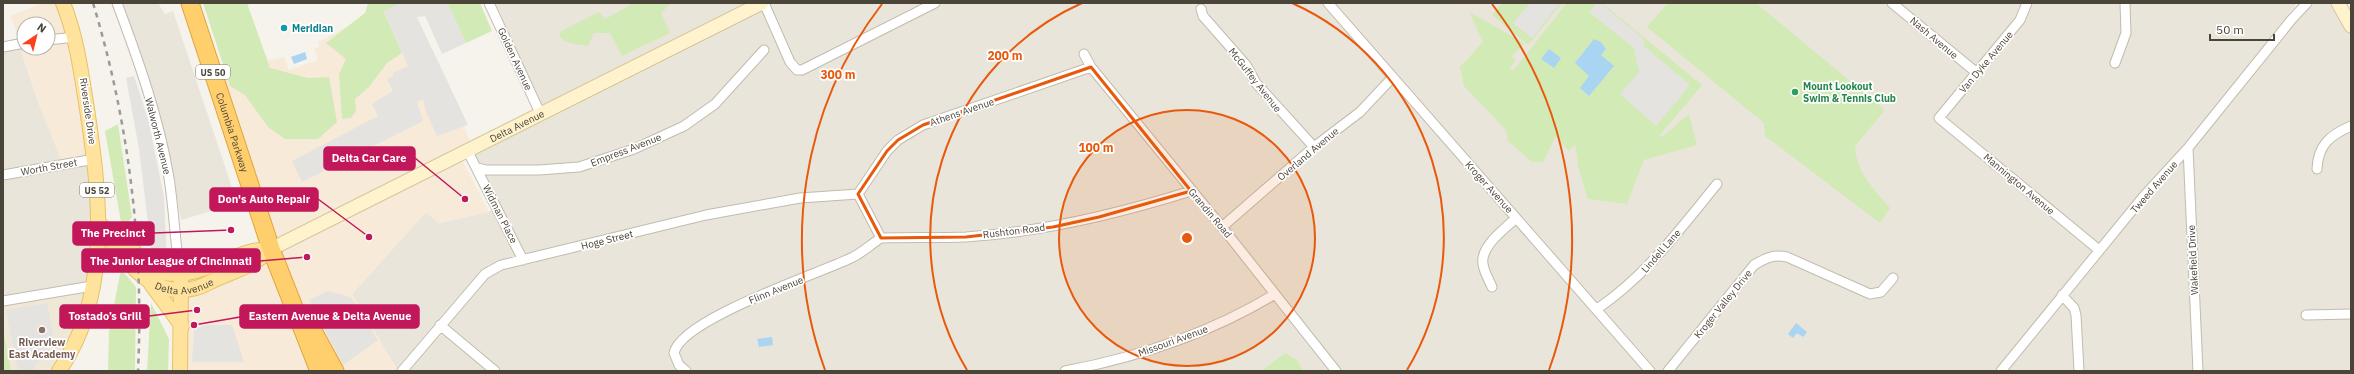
<svg xmlns="http://www.w3.org/2000/svg" width="2354" height="374" font-family="'IBM Plex Sans',sans-serif">
  <rect width="100%" height="100%" fill="#f6f3ec"/>
  <path fill="#eae5da" d="M123,3H158L165,14L173,11L230,181L235,204L181,220L167,150L149,80Z
    M490,3H2297L2199,134L2307,3H2338L2351,26V371H398L352,294L426,212L439,223L489,212L495,205L467,150L541,115Z
    M22,44L23,57L40,107L63,164L95,159L92,286L3,301V47Z"/>
  <path fill="#f7ead8" fill-rule="evenodd" d="M42,3H63L95,159L63,164L40,107L23,57L22,44L10,16ZM24,24H48V48H24Z
    M392,3H407L473,147L459,154L489,212L438,223L426,212L352,294L398,371H179L180,283L272,249L213,72L284,57L289,70L318,60L314,49L319,47L318,42Z"/>
  <path fill="#efe8d6" d="M92,286L59,371H3V301Z"/>
  <path fill="#d2eab5" d="M203,3H247L270,68L308,78L329,77L337,122L318,139H285L268,127L245,95L230,86Z
    M368,3H400L384,12L402,53L387,63L369,87L355,99L356,111L351,118L342,119L339,74L346,59L326,43L365,13Z
    M447,3H480L492,31L466,43Z
    M634,3H671L661,13L670,33L622,56L610,33H594L588,46C576,43 567,46 559,35L561,31L599,12L605,19Z
    M1502,3H1562L1528,45L1492,15Z
    M1567,3H1602L1702,85L1660,135L1662,137L1689,114L1697,145L1644,160L1627,204L1588,199L1579,170L1575,144L1569,151L1556,136L1543,162H1532L1508,141L1506,130L1464,86L1460,67L1483,42L1469,12L1524,43L1512,57L1516,60L1510,68L1513,71Z
    M1668,3H1756L1885,110L1855,146C1856,172 1874,189 1890,208L1880,223L1765,136L1764,123L1647,27Z
    M118,124L132,217L126,225L121,222L105,131Z
    M121,269L136,287L135,371H108L109,332Z
    M151,303L169,339L168,371H147Z
    M3,330L11,371H3Z
    M1285,353L1298,361L1303,371H1261Z"/>
  <path fill="#e5e3e0" d="M400,3H447L466,43L442,54L425,16L417,17L468,125L437,136L426,112L423,99L417,102L423,121L302,182L292,161L378,116L372,104L393,91L387,79L393,76V73L408,66L384,11Z
    M1530,3H1560L1532,38L1513,23Z
    M1597,3H1600L1640,36L1645,42L1643,45L1690,85L1656,126L1620,94L1639,72L1634,48L1589,12Z
    M134,76L148,119L164,197L167,262L152,256L139,149L126,78Z
    M328,291L351,297L378,340L343,365L309,300Z
    M47,303L54,340L32,371H18L6,310Z
    M206,325H232L244,362H192L194,329Z"/>
  <path fill="#a9d4f2" d="M1594,39L1601,42L1606,49L1601,55L1614,66L1589,96L1580,88L1589,76L1575,63Z
    M1549,49L1561,58L1554,68L1541,59Z
    M305,52L307,59L294,64L291,57Z
    M1796,323L1807,332L1803,337L1797,333L1793,338L1788,334Z
    M772,337L773,345L759,347L757,339Z"/>
  <g fill="none" stroke-linecap="round" stroke-linejoin="round">
    <g stroke="#c2bbae" stroke-width="11">
      <path id="street" d="M117,3C138,59 159,118 169,178C174,210 175,242 180,274
        M489,3L541,115
        M764,3L790,62L797,70H802L935,3
        M1328,3L1650,371
        M1892,3L1977,73
        M2027,3L2020,20L1939,118L2099,250
        M1201,9L1203,16L1246,65L1256,83L1314,147
        M48,40L75,37
        M3,47L24,43
        M1084,54L1091,67L1222,227L1336,371
        M2115,63L2126,33L2125,3
        M2188,148L2198,371
        M467,150L523,260
        M477,168L486,170H539L579,167L634,149L684,126L715,104L764,50
        M2317,169C2318,145 2330,135 2351,126
        M3,175L95,159
        M858,194L881,238C909,237 938,238 966,237C1043,232 1118,214 1191,191
        M858,194L887,151L898,140L923,125L1091,67
        M1222,227L1314,147L1360,112L1392,78
        M1492,287C1489,280 1484,272 1483,264C1480,246 1505,229 1516,218
        M2062,295L2074,308L2076,315L2079,371
        M3,301L92,286
        M1597,309C1646,276 1680,229 1717,184
        M2306,315L2351,314
        M440,325L495,371
        M402,371L485,274L501,265L706,215L800,198L858,194
        M686,371L679,365L674,353C681,319 818,274 851,258C862,253 871,244 881,238
        M1065,371C1139,357 1211,333 1275,294
        M1668,371L1754,265C1766,258 1773,254 1787,257L1870,294L1881,292L1893,278
        M2001,371L2143,197L2188,148L2292,19L2307,3"/>
    </g>
    <g stroke="#d6c79b" stroke-width="15">
      <g id="secondary">
        <path d="M2338,3L2351,26"/>
        <path id="s1" d="M271,249L762,3"/>
      </g>
    </g>
    <g stroke="#e6c16a" stroke-width="16">
      <g id="primary">
        <path id="s2" d="M99,222C122,255 148,301 196,288C204,286 211,281 219,278C238,270 256,264 271,249"/>
        <path d="M119,235C130,244 136,257 148,266C182,288 219,259 253,251C259,250 265,250 271,249"/>
        <path d="M151,284L182,326"/>
        <path d="M59,371C112,294 100,195 87,109C81,72 77,38 63,3"/>
        <path d="M180,371L181,281"/>
      </g>
    </g>
    <g stroke="#e0a43c" stroke-width="19">
      <g id="highway">
        <path id="s3" d="M190,3L271,249L319,371"/>
        <path d="M312,329L335,371"/>
      </g>
    </g>
    <use href="#street" stroke="#fff" stroke-width="9"/>
    <use href="#secondary" stroke="#fff3cd" stroke-width="13"/>
    <use href="#primary" stroke="#ffe39c" stroke-width="14"/>
    <use href="#highway" stroke="#ffcf6e" stroke-width="17"/>
    <path stroke="#9a9a9a" stroke-width="2.5" stroke-dasharray="5 5" stroke-linecap="butt" d="M93,3C129,122 144,247 138,371"/>
  </g>
  <path fill="none" stroke="#e8590c" stroke-width="3" stroke-linejoin="round" d="M1091,67L1191,191L1099,217L1053,227L966,237L881,238L858,194L887,151L898,140L923,125Z"/>
  <circle cx="1187" cy="238" r="128" fill="#e8590c" fill-opacity=".12"/>
  <g fill="none" stroke="#e8590c" stroke-width="2">
    <circle cx="1187" cy="238" r="128"/>
    <path d="M967 370A257 257 0 0 1 1082 3M1292 3A257 257 0 0 1 1407 370"/>
    <path d="M825 370A385 385 0 0 1 882 4M1492 4A385 385 0 0 1 1549 370"/>
  </g>
  <circle fill="#0f9aa8" stroke="#fff" stroke-width="1.5" cx="284" cy="28" r="4"/>
  <circle fill="#2e9e5b" stroke="#fff" stroke-width="1.5" cx="1795" cy="92" r="4"/>
  <circle fill="#8d6e63" stroke="#fff" stroke-width="1.5" cx="42" cy="330" r="4"/>
  <g text-anchor="middle" dominant-baseline="central" stroke-width="3.5" stroke-linejoin="round" paint-order="stroke">
    <g fill="#fff" stroke="#817c74" stroke-width="1">
      <rect x="196" y="65" width="34" height="14" rx="3"/>
      <rect x="80" y="183" width="34" height="14" rx="3"/>
    </g>
    <g font-size="9" font-weight="bold" fill="#4b4439">
      <text x="213" y="72">US 50</text>
      <text x="97" y="190">US 52</text>
    </g>
    <g font-size="10" font-weight="bold" fill="#0d838f" stroke="#fff" text-anchor="start">
      <text x="292" y="28">Meridian</text>
    </g>
    <g font-size="10" fill="#4b4439" stroke="#fff">
      <text transform="translate(1934 38) rotate(40)">Nash Avenue</text>
      <text transform="translate(515 59) rotate(65)">Golden Avenue</text>
      <text transform="translate(1986 62) rotate(-50)">Van Dyke Avenue</text>
      <text transform="translate(1255 80) rotate(52)">McGuffey Avenue</text>
      <text transform="translate(88 111) rotate(82)">Riverside Drive</text>
      <text transform="translate(962 112) rotate(-19)">Athens Avenue</text>
      <text stroke="none"><textPath href="#s1" startOffset="275">Delta Avenue</textPath></text>
      <text stroke="none"><textPath href="#s3" startOffset="136">Columbia Parkway</textPath></text>
      <text transform="translate(158 136) rotate(76)">Walworth Avenue</text>
      <text transform="translate(626 150) rotate(-21)">Empress Avenue</text>
      <text transform="translate(1308 154) rotate(-40)">Overland Avenue</text>
      <text transform="translate(49 167) rotate(-10)">Worth Street</text>
      <text transform="translate(2019 184) rotate(40)">Mannington Avenue</text>
      <text transform="translate(1489 187) rotate(48)">Kroger Avenue</text>
      <text transform="translate(2154 187) rotate(-49)">Tweed Avenue</text>
      <text transform="translate(1210 213) rotate(50)">Grandin Road</text>
      <text transform="translate(500 214) rotate(63)">Widman Place</text>
      <text transform="translate(1014 231) rotate(-7)">Rushton Road</text>
      <text transform="translate(607 240) rotate(-14)">Hoge Street</text>
      <text transform="translate(1661 251) rotate(-49)">Lindell Lane</text>
      <text transform="translate(2193 260) rotate(-93)">Wakefield Drive</text>
      <text stroke="none"><textPath href="#s2" startOffset="115">Delta Avenue</textPath></text>
      <text transform="translate(776 290) rotate(-22)">Flinn Avenue</text>
      <text transform="translate(1723 304) rotate(-51)">Kroger Valley Drive</text>
      <text transform="translate(1173 341) rotate(-20)">Missouri Avenue</text>
    </g>
    <g font-size="10" font-weight="bold" fill="#27864d" stroke="#fff" text-anchor="start">
      <text x="1803" y="86">Mount Lookout<tspan x="1803" dy="12">Swim &amp; Tennis Club</tspan></text>
    </g>
    <g font-size="10" font-weight="bold" fill="#785e54" stroke="#fff">
      <text x="42" y="342">Riverview<tspan x="42" dy="12">East Academy</tspan></text>
    </g>
  </g>
  <circle cx="1187" cy="238" r="6" fill="#e8590c" stroke="#fff" stroke-width="2"/>
  <g font-size="12" text-anchor="middle" font-weight="bold" fill="#e8590c" stroke="#fff" stroke-width="3.5" stroke-linejoin="round" paint-order="stroke">
    <text x="1005" y="60">200 m</text>
    <text x="838" y="79">300 m</text>
    <text x="1096" y="152">100 m</text>
  </g>
  <path fill="none" stroke="#c2185b" stroke-width="1.5" d="M465 199L415 158M369 237L318 199M231 230L154 233M307 257L260 261M197 310L149 316M194 325L240 317"/>
  <g fill="#c2185b" stroke="#fff" stroke-width="1.5">
    <circle cx="465" cy="199" r="4"/>
    <circle cx="369" cy="237" r="4"/>
    <circle cx="231" cy="230" r="4"/>
    <circle cx="307" cy="257" r="4"/>
    <circle cx="197" cy="310" r="4"/>
    <circle cx="194" cy="325" r="4"/>
  </g>
  <g fill="#c2185b" stroke="#c2185b" stroke-width="1.5">
    <rect x="324" y="147" width="91" height="23" rx="4"/>
    <rect x="210" y="188" width="108" height="23" rx="4"/>
    <rect x="73" y="222" width="81" height="23" rx="4"/>
    <rect x="82" y="249" width="178" height="23" rx="4"/>
    <rect x="60" y="305" width="89" height="23" rx="4"/>
    <rect x="240" y="305" width="179" height="23" rx="4"/>
  </g>
  <g font-size="11" text-anchor="middle" font-weight="bold" fill="#fff">
    <text x="369" y="162">Delta Car Care</text>
    <text x="264" y="203">Don's Auto Repair</text>
    <text x="113" y="237">The Precinct</text>
    <text x="171" y="265">The Junior League of Cincinnati</text>
    <text x="105" y="320">Tostado’s Grill</text>
    <text x="330" y="320">Eastern Avenue &amp; Delta Avenue</text>
  </g>
  <rect width="2354" height="374" fill="none" stroke="#4b4439" stroke-width="8"/>
  <g transform="translate(36 36) rotate(35)"><circle r="19" fill="#ffffff" stroke="#b7b4b0"/>
  <path d="M0-3L7 15L0 10L-7 15Z" fill="#fc3f1d"/>
  <text y="-6" font-size="11" font-weight="bold" text-anchor="middle" fill="#4b4439">N</text>
  </g>
  <path d="M2210 34v6h64v-6" fill="none" stroke="#4b4439" stroke-width="2"/>
  <text x="2216" y="34" font-size="12" fill="#4b4439" stroke="#ffffff" stroke-width="3" paint-order="stroke">50 m</text>
</svg>
